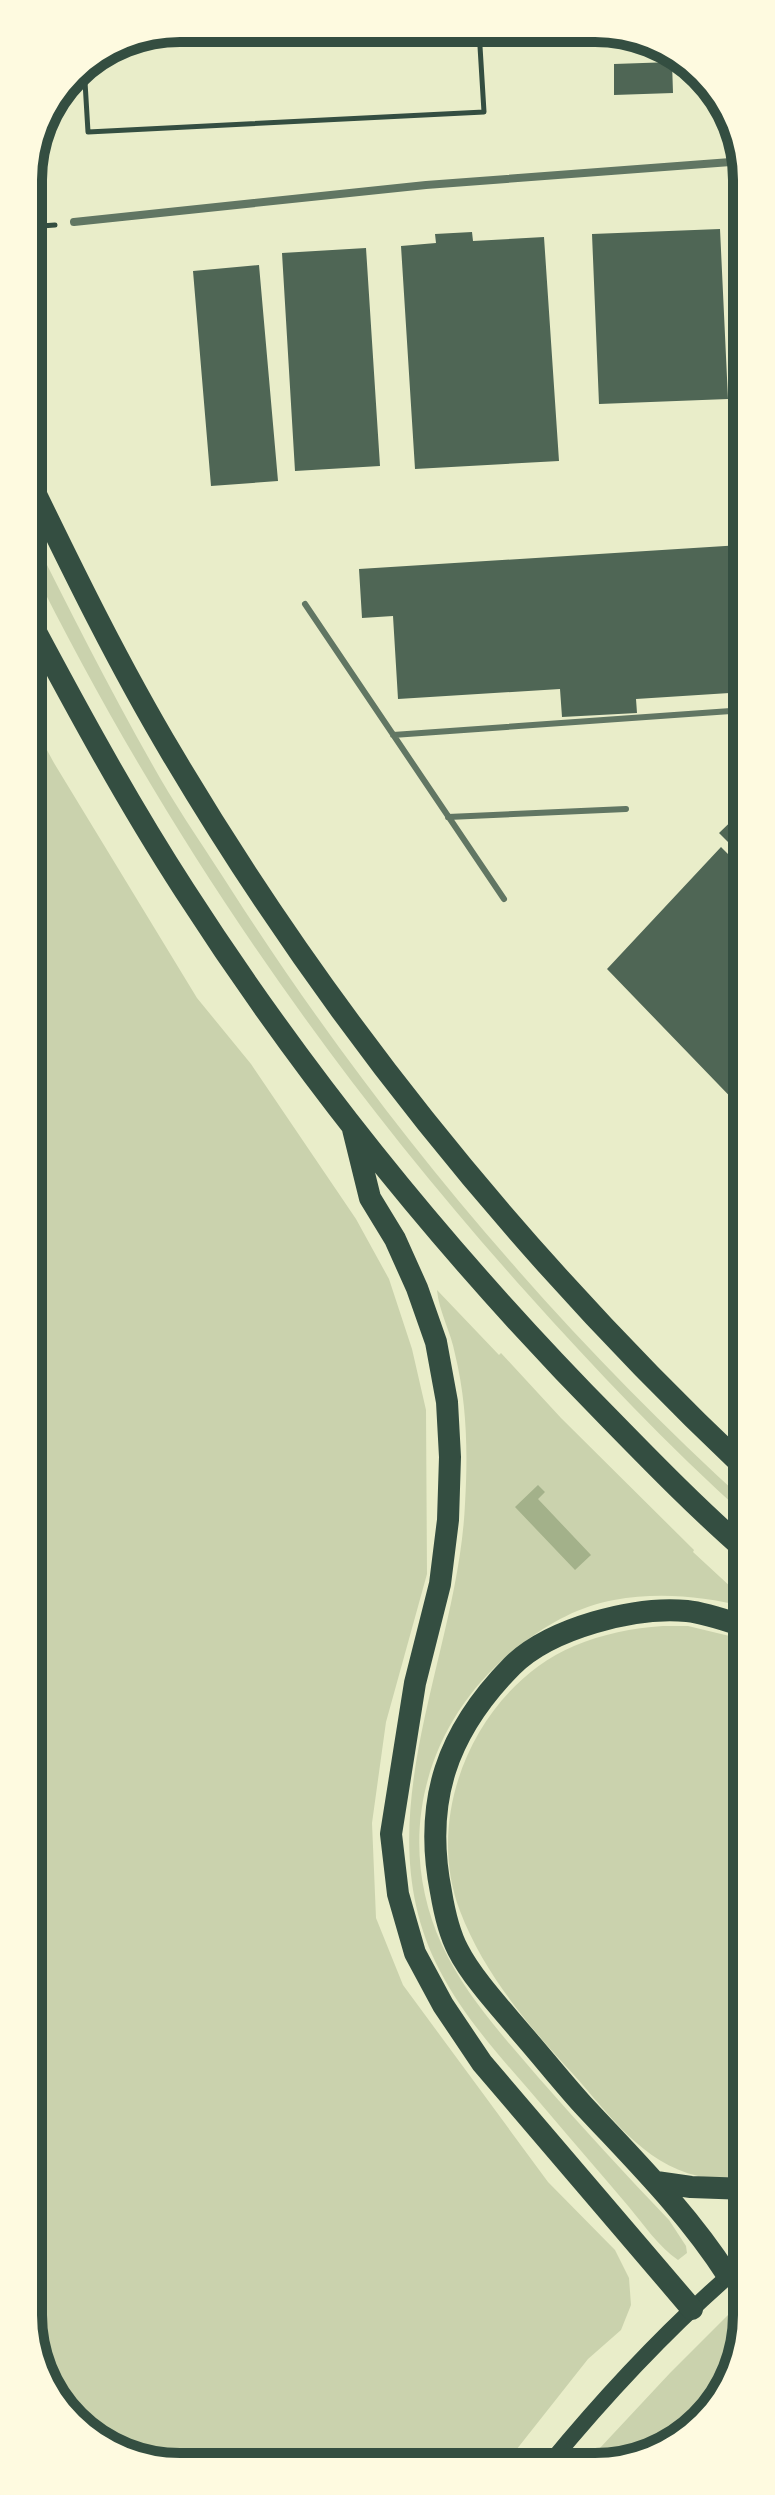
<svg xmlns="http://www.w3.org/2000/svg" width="775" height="2495" font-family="Figtree,sans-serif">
  <rect width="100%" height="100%" fill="#e9edc9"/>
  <path fill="#cad2ad" d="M29,529C71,613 113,696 160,778C182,816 208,853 232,891C376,1115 549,1323 746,1502V1516C668,1446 596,1370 526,1292C327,1070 161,828 29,561Z
    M29,717L54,763L197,998L251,1064L356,1219L389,1279L412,1349L426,1410L427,1574L386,1722L372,1823L376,1918L403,1985L548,2182L615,2250L629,2278L631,2305L621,2330L588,2359L505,2464H150L72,2422L31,2344Z
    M437,1290L499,1355L501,1353L561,1418L694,1550L693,1552L746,1601V1607C702,1596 658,1592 614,1600C580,1606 549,1623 522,1644C427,1715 392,1836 442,1945C465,1995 503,2036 538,2077C581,2126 624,2173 669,2220L686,2246L687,2253L678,2260C659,2247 644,2225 629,2207C602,2175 574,2143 547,2111C509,2066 467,2023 440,1971C361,1821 458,1659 465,1504C468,1453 467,1403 455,1354C451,1332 439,1312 437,1290Z
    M663,1626H688L746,1640L747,2177C731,2178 714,2179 698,2176C642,2163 609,2114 573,2074C528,2025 484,1974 460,1911C422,1812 478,1687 574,1646C603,1634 632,1628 663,1626Z
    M747,2296V2324L710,2415L624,2464H585L670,2373Z"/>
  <path fill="#a3b18a" d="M538,1485L545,1492L538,1499L591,1555L575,1570L515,1507Z"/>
  <path fill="#4f6655" d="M672,62L673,93L614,95V64Z
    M720,229L728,399L599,404L592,234Z
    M472,232L473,241L544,237L559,461L415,469L401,246L436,243L435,234Z
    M366,248L380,466L295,471L282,253Z
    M259,265L278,481L211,486L193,271Z
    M741,545L745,603V692L636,699L637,713L562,717L560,689L398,699L393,616L362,618L359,569Z
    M745,808V1112L607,969L721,847L733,859L739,853L719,833Z"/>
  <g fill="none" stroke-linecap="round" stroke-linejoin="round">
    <path stroke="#344e41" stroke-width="5" d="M84,65L88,132L484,112L479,30
      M28,224L41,226L55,225"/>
    <path stroke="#617663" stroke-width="6" d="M305,604L504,899
      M393,735L745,710
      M448,817L626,809"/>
    <path stroke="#617663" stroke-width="8" d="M74,222L426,185L744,161"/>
    <path stroke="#344e41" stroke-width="16" d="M549,2464C609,2391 675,2321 747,2260"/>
    <path stroke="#344e41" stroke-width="22" d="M29,480C74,573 119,665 172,754C328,1017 523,1258 746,1469
      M29,619C78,711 128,803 185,891C308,1082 452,1259 612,1421C655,1465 699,1510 746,1551
      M353,1129L370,1198L395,1239L417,1288L436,1342L447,1402L450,1457L448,1520L440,1584L415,1683L391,1834L398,1894L415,1953L443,2005L482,2063L692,2309
      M656,2182L691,2187L747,2189
      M728,2276C686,2211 636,2162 583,2105C563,2083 544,2059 524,2036C504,2012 472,1978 458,1950C449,1933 444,1910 441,1892C423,1801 447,1732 512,1666C550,1628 635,1606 687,1611C706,1613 728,1621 746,1627"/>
  </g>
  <path d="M0 0H775V2495H0ZM180 42H595A138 138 0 0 1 733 180V2315A138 138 0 0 1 595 2453H180A138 138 0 0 1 42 2315V180A138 138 0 0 1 180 42Z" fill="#fefae0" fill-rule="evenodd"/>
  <path fill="none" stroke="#344e41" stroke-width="10" d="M180 42H595A138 138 0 0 1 733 180V2315A138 138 0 0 1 595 2453H180A138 138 0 0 1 42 2315V180A138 138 0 0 1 180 42Z"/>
</svg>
